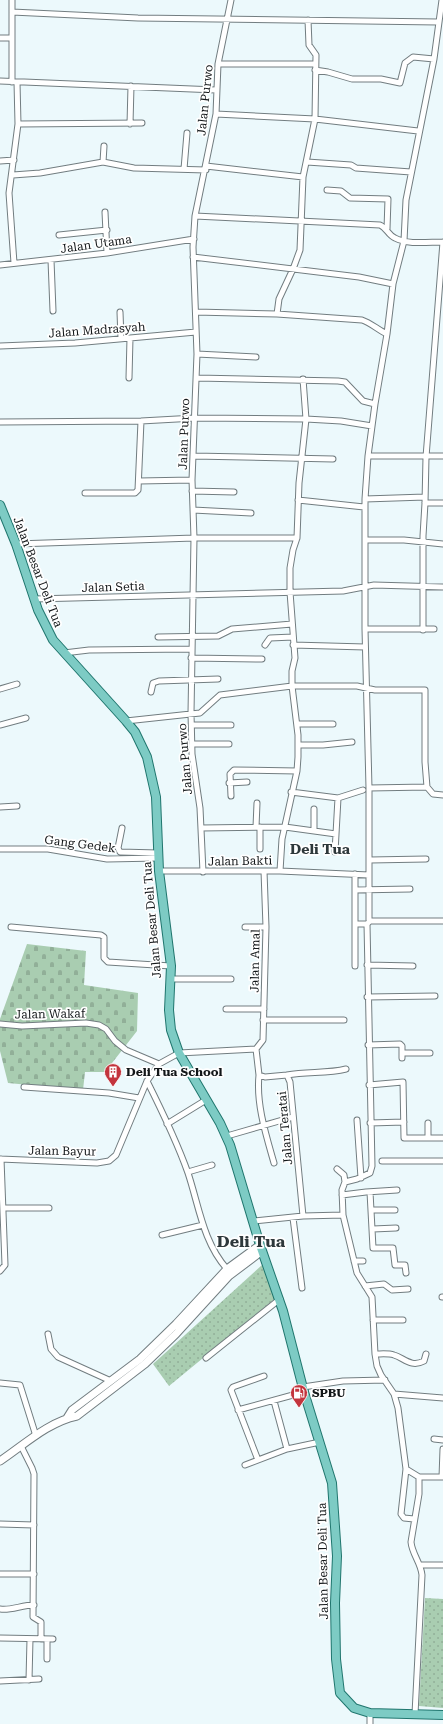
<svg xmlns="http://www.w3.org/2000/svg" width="443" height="1724" font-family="'Roboto Serif',serif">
  <defs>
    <pattern id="grass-dots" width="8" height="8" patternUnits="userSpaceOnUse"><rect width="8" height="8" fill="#a9cdb1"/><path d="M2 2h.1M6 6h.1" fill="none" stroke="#91af98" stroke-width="1.8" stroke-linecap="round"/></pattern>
    <pattern id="cemetery-stones" width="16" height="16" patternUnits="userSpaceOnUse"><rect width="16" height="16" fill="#a9cdb1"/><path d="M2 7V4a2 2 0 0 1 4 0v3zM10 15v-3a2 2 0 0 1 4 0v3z" fill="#91af98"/></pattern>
  </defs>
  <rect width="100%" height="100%" fill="#ecf9fc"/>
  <path fill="url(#grass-dots)" d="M262,1265L276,1298L169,1386L153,1364Z
    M425,1598L443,1599V1708L419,1706Z"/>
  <path fill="url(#cemetery-stones)" d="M27,944L86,951L84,985L138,993L137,1031L105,1072H85L83,1090L8,1083L0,1051V1019Z"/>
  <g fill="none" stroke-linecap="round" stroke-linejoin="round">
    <g stroke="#727d80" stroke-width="7">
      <path id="minor" d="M12,0V82
        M12,12L138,18L438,22
        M0,38H11
        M218,64H315
        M315,70L328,72L352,79H381L400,83L405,63L413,57L434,59
        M0,81L216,90
        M216,114L315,119L418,131
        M18,124L142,123
        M130,124L131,86
        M0,161L14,160
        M103,162L104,146
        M307,162L351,165L356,168L411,172
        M206,166L303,177
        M184,169L187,133
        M13,175L40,173L103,162L134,168L206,170
        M327,190L341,191L350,198L388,199L387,229
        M105,212L107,253
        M195,216L380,225C387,228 388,235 395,238C408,245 428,242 443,242
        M59,235L107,230
        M193,257L359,277L393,284
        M51,260L53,311
        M14,263L9,193L18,124L17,82
        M0,265L107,253L194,239
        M120,312L121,339
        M196,312L277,314L362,320C371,323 378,330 387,334
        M277,314L279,299L293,269L300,250L303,177L315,119L316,55L309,45L308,20
        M0,346L75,343L196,332
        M197,354L256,357
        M129,378L130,338
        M197,378L338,381L345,382L363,401L375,404
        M0,422L141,421L195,418L306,419L341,421L372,426
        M194,456L333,459
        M368,456H443
        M139,481L192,480
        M192,491L234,492
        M85,493H135L138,490L141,421
        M365,499L368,456L375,404L387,334L393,284L404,241L406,200L434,59L442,0
        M298,500L364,507
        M425,503H443
        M193,510L251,513
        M365,540H404L443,544
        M16,544L194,538H297
        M34,599L343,591L374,585L443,587
        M365,629V499L425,497
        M434,629H365L369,788V920L371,921H443
        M423,630V536L425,503L426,457L443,242
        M158,637L218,636L232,629L292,624
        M265,645L270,638L293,637
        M293,645L365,647
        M64,653L89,650L191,649
        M191,658L262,659
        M0,689L17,684
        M151,692L153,683L159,681L218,679
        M126,721L200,713L220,695L292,686H357L375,690H425V762L427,787
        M297,724H333
        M0,725L26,718
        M192,725H231
        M192,744H229
        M298,745H323L352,742
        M229,783L247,782
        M369,788L427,787L433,794L443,795
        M291,792L338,798
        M231,796L230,774L234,770L297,771
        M0,807L17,806
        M256,827L257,803
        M122,828L118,848L120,852L158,853
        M201,828L285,827L336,834
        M314,831V809
        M0,849H48L107,859L158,858
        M260,849V827
        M335,852L338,798L363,790
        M370,860L426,859
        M159,871H280L369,875
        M280,871L282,839L297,771L298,757V735L292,686V671L295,658L290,592V568L293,550L297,538L299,483L306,419L303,379
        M203,872L200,808L192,754L191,713L194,538L192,480L197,354L193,247L195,216L216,114L218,64L231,0
        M355,874V966
        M355,890L410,889
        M370,921L367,924L372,1166L370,1173L357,1179L345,1182L342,1190L343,1215L357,1273L372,1297L375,1354L377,1366L381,1375L394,1394L398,1408L406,1469L401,1514L404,1518L414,1519
        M355,924H367
        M11,927L101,935L104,937V958L108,962L171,966
        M245,927H266
        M367,965L413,966
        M170,979H231
        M367,997L435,996
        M226,1009H264
        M263,1020H344
        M0,1024L22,1026L86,1023L99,1025L106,1029L115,1041L126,1050L159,1064
        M368,1045L400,1044L402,1046V1058
        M256,1049L259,1075L265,1077L287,1075L290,1082L303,1216
        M256,1049L263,1040L266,927L264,871
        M402,1053H430
        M259,1075C256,1104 266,1135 274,1163
        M287,1075C307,1071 327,1074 346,1069
        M147,1081C162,1111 177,1142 188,1173C199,1206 203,1242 227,1269
        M369,1085L403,1082L404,1138H443
        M24,1087L109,1093L139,1098
        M357,1120L361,1178
        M370,1123L404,1122
        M167,1124L206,1100
        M227,1136L293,1117
        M428,1138V1123
        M0,1159L97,1163L109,1161L116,1155L147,1081L159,1064L179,1053L256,1049
        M382,1161H443
        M337,1169L344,1175L345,1182
        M188,1172L212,1165
        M370,1192L373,1248H393L395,1265H405L406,1273
        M342,1195L366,1192L397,1190
        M4,1208H49
        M371,1210H395
        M293,1218L302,1288
        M253,1221L303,1216L343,1215
        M373,1229L396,1228
        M162,1235L203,1225
        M354,1261H363
        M0,1271L5,1265L1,1159
        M365,1286L384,1284L392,1290L408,1289
        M442,1297H443
        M373,1320H403
        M48,1334L51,1349L58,1357L111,1381
        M375,1354C381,1354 388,1353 394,1355C404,1358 411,1368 424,1361L426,1354
        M206,1358L280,1299
        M0,1383L20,1385L36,1436
        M303,1387L343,1381L385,1380
        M394,1394L443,1398
        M238,1410L304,1392
        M434,1439L443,1440
        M21,1446L32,1468L34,1474L33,1617L41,1622V1639
        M287,1449L320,1442
        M258,1460L231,1390L233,1387L264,1376
        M245,1465L287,1449L274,1401
        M406,1469L419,1477H443
        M442,1477L443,1449
        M0,1524L34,1525
        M420,1565H443
        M0,1574H34
        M0,1609C10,1611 22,1605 34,1605
        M0,1638L53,1639
        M47,1659V1639
        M29,1680L30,1639
        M0,1681L39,1679
        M370,1713V1724
        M415,1714L422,1575C421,1563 412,1554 411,1542L419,1494V1477"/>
    </g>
    <g stroke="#727d80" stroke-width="9">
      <path id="secondary" d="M67,1418L72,1410L140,1359L176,1324L227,1269L260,1245
        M0,1461C24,1445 48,1422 77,1416L145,1364L176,1334L229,1276L262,1251"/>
    </g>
    <g stroke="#20766e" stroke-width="10">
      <path id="primary" d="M0,505L16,544L38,610L53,640L126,721L135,732L147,757L156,797L159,871L171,966L169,1010L171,1030L179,1053L220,1123L230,1145L260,1245L283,1311L304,1392L332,1483L337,1556L335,1603L336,1659L340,1693L354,1708L370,1713L443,1715"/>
    </g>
    <use href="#minor" stroke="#fff" stroke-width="5"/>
    <use href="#secondary" stroke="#fff" stroke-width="7"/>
    <use href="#primary" stroke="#7dcbc4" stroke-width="8"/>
  </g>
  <defs>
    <g id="building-pin" transform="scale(0.9)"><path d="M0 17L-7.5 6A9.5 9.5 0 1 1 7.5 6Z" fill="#c3343d" stroke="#fff"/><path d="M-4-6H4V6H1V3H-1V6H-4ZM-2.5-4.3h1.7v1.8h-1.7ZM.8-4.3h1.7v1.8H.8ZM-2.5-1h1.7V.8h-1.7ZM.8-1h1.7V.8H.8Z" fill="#fff"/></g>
    <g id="fuel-pin" transform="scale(0.9)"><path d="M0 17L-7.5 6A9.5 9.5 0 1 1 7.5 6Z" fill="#c3343d" stroke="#fff"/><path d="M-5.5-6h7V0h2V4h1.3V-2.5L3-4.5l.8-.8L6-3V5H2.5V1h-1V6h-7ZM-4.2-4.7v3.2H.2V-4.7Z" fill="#fff"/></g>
  </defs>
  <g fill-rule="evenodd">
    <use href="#building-pin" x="113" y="1072"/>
    <use href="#fuel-pin" x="299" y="1393"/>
  </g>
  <g text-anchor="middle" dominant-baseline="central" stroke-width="3.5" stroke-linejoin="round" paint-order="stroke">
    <g font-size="12" fill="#131719" stroke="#fff">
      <text transform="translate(205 100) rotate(-84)">Jalan Purwo</text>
      <text transform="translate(96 244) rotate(-8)">Jalan Utama</text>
      <text transform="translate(97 330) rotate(-4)">Jalan Madrasyah</text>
      <text transform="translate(184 434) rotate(-88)">Jalan Purwo</text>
      <text transform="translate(38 572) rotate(69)">Jalan Besar Deli Tua</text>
      <text transform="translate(113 587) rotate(-2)">Jalan Setia</text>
      <text transform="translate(185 759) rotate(-95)">Jalan Purwo</text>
      <text transform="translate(80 844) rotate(7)">Gang Gedek</text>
      <text transform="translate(240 861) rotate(-1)">Jalan Bakti</text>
      <text transform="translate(152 920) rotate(-95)">Jalan Besar Deli Tua</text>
      <text transform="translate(255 961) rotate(-89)">Jalan Amal</text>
      <text transform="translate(50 1014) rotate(-1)">Jalan Wakaf</text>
      <text transform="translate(285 1128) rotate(-95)">Jalan Teratai</text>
      <text transform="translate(62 1151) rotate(1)">Jalan Bayur</text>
      <text transform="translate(323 1561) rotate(-91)">Jalan Besar Deli Tua</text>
    </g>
    <g font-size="12" font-weight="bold" fill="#131719" stroke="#fff" text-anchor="start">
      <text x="126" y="1072">Deli Tua School</text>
      <text x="312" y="1393">SPBU</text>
    </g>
    <g font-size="14" font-weight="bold" fill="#2e383b" stroke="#fff">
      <text x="320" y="849">Deli Tua</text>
    </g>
    <g font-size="16" font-weight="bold" fill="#2e383b" stroke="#fff">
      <text x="251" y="1241">Deli Tua</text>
    </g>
  </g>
</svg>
